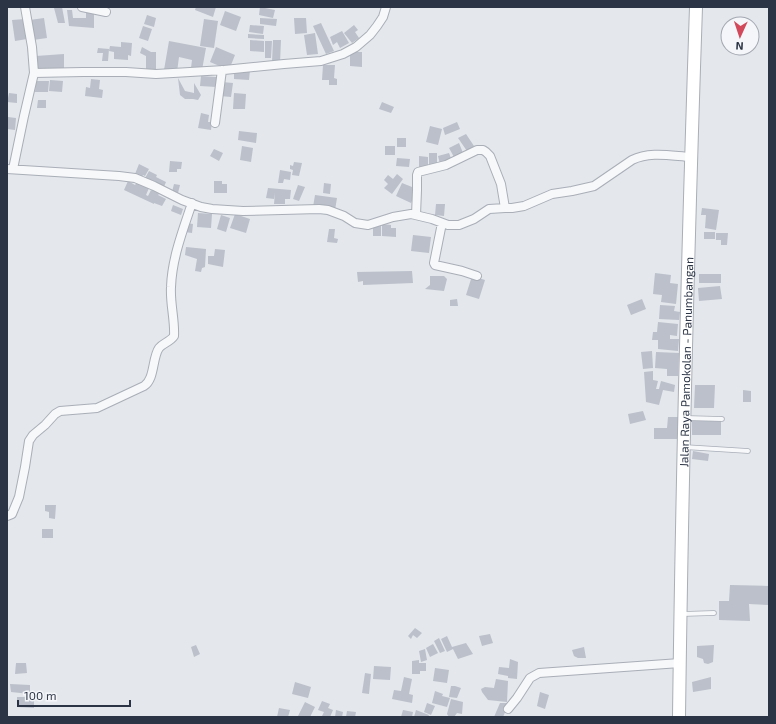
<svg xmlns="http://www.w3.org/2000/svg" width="776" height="724" font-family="'Exo 2',sans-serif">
  <rect width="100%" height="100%" fill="#e4e7ec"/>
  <path fill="#bbc0ca" d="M62,7L65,23H58L54,8Z
    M196,7H216L213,17L195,10Z
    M260,7L275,10L273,18L259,15Z
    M67,10H72L73,18H86V12L94,13V28L69,26Z
    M225,11L241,17L236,31L220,25Z
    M147,15L156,18L154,27L144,24Z
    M44,18L47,38L33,40L30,20Z
    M260,18L277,19L276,26L260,24Z
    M294,18H306L307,33L295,34Z
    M25,19L27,39L15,41L12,20Z
    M204,19L218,21L214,48L200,46Z
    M321,23L334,51L326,54L313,26Z
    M250,25L264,26L263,34L249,32Z
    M354,25L358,30L355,32L359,38L352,43L344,33Z
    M143,26L152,29L148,41L139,38Z
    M342,31L349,43L340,48L337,42L333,45L330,37Z
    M315,33L318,54L307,55L304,35Z
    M248,34L264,35V39L248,38Z
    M250,40L264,41V52L250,51Z
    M273,40H281L280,63L272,62Z
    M169,41L206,48L202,70L191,68L192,60L179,57L177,72L164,70Z
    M265,41H272L271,58H265Z
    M121,42L132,43L131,56L128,55V60L114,59V52L109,51L110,46L121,47Z
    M142,47L151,52H156V69H146V56L140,53Z
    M216,47L235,55L229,70L210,62Z
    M98,48L109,49L108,61H102L103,53H97Z
    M350,52H362V67L350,66Z
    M64,54V68L37,69L36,56Z
    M323,65H335L334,78L337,79V85H329V80H322Z
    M240,70H250L249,80L234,79V73H240Z
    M201,76L216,77V87L200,86Z
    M178,78L185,91L194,93V83L201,95L198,100L193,99H185L180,95Z
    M91,79L100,80L99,89L103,90L102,98L85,96L86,87L90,88Z
    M50,80L63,81L62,92L49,91Z
    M36,81H49L48,92H35Z
    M222,82L233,83L231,97L220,96Z
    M9,93L17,94V103L7,102V98H8Z
    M234,93L246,94L245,109H233Z
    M38,100H46V108H37Z
    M382,102L394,107L391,113L379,109Z
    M201,113L209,115L208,122H212L211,130L198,128Z
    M8,117L16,118L15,130L7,129Z
    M457,122L460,129L445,135L443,128Z
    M430,126L442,129L438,145L426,142Z
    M239,131L257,133L256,143L238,140Z
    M466,134L474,146L467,151L458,138Z
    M397,138H406V147H397Z
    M459,143L463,153L454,157L449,148Z
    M242,146L253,148L251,162L240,160Z
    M385,146H395V155H385Z
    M214,149L223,153L219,161L210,156Z
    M429,153H437V165H429Z
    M449,153L452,161L440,164L438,156Z
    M419,156L428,157V168H419Z
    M397,158L410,159L409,167L396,166Z
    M170,161L182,162L181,169H177V172H169Z
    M294,162L302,163L299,176L292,175L293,170L290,169V165L293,166Z
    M139,164L149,169L145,176L143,175L142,177L135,174Z
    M280,170L291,172L290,180L284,179L283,183H278Z
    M149,171L157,175L156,177L166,182L163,189L144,180Z
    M397,174L403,179L392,194L384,188L388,184L384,180L388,175L393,179Z
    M128,181L135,185L137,182L149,188L146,195L148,196L151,190L159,194L158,195L166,199L162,206L154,203V204L124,190Z
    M214,181H222V184H227V193H214Z
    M324,183L331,184L330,194L323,193Z
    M402,183L417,189L411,203L396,196Z
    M174,184L180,185L178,193L172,192Z
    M298,185L305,187L299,201L293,199Z
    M268,188L291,190L290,199H285V204H274L275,193L274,199L266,198Z
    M315,195L337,198L335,210L313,207Z
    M436,204H445L444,216L435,215Z
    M173,205L183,209L181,215L171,211Z
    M702,208L719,210L716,230L705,228L706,215H701Z
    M198,213L212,214L211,228L197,227Z
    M235,214L250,219L246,233L230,228Z
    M221,215L230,218L226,232L217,229Z
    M186,223L193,224L192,233L185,232Z
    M382,224L391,225V228H396V237L382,236Z
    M381,226V236H373V227Z
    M329,229H335L334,238L338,239L337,243L327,242Z
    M704,232H715V239H704Z
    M716,233H728L727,245H721V240H716Z
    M413,235L431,237L429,253L411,251Z
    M186,247L206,249L205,267L202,268L201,272L195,271L197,259L185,255Z
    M215,249L225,250L223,267L208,264V256H214Z
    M412,271L413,283L363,285V281L358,282L357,272Z
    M655,273L671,275L670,283L678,284L676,304L661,302L662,295L653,294Z
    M699,274H721V283H699Z
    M430,276H444L447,279L444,291L425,289L430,285Z
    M472,276L485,280L479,299L466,295Z
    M720,286L722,299L699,301L698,288Z
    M457,299L458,306H450V300Z
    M642,299L646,309L631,315L627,305Z
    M660,305L675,306L674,311L680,312L679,320L659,319Z
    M658,322L678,324L677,336L670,335V339H679L678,351L658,349V340H652L653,332H657Z
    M652,351L653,368L643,369L641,352Z
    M656,352L679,353L678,376H667V369L655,368Z
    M653,371V380L658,381L656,389H659L661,381L675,385L674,392L663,390L659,405L646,402L644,372Z
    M695,385H715L714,408H694Z
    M743,390L751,391V402H743Z
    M643,411L646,420L630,424L628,414Z
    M668,417H681V439H654V428H667Z
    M692,421H721V435H692Z
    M693,451L709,454L708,461L692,459Z
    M45,505H56L55,519L49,518V512L45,511Z
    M42,529H53V538H42Z
    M730,585L769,586V605L749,604L750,621L719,620V601H729Z
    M415,628L422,633L417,638L413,635L411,639L408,636Z
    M490,634L493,643L482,646L479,636Z
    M447,636L452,647L466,643L473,654L458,659L453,649L447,652L441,639Z
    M439,638L445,651L440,653L434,641Z
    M433,644L438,653L430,657L426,648Z
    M196,645L200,654L194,657L191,647Z
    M714,645L713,662L708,664L704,663L703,659L697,657V646Z
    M584,647L586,658H578L574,656L572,650Z
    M425,649L427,660L421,662L419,651Z
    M510,659L518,662L517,679L508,678V676L498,674L499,667L509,668Z
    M419,660V663H426V671H420V674H412V661Z
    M16,663H26L27,673L15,674Z
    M374,666L391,667L390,680L373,679Z
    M435,668L449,670L447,683L433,681Z
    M365,673L371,674L369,694L362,693Z
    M404,677L412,679L409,694L413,695L412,703L392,699L394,690L401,691Z
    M711,677V689L693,692L692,682Z
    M496,679L508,681L507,702L488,700L482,692L481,689L485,687L494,688Z
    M295,682L311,687L308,698L292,694Z
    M10,684L30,685V694L11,692Z
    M451,686H455L461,688L457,698L449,697Z
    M435,691L443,694L442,696L450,698L447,707L432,703Z
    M540,692L549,695L545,709L537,706Z
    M17,697H34V708L17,707Z
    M451,699L463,702L462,714L457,713L454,717H449L447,714Z
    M322,701L330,704L328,708L333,710L330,717L322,716L324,712L318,710Z
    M305,702L315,707L310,717H300L298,716Z
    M427,703L435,706L431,715L424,712Z
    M500,703H509L503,717H494Z
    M279,708L290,710L288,717H277Z
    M336,710L343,712L342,717H335Z
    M403,710L413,712L412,717H401Z
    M416,710L429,715L428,717H414Z
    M347,711L356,712L355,717H346Z"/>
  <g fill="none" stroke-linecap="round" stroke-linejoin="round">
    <g stroke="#a9aeb7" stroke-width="5.5">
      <path id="lane" d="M686,418L722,419
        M684,447L748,451
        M682,614L714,613"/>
    </g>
    <g stroke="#a9aeb7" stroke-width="10">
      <path id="street" d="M82,7L106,12
        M34,73L83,72H126L156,74L224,70L284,64L321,61L343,54L356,47L370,35L377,26L383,17L386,7
        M215,123L222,70
        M7,169L119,176L135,178L154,186L182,200L201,207L212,209L243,211L319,209L328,210L344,216L355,223L368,225L393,217L411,214L432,219L448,225H459L474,219L489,209L505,208H512L524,206L552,194L572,191L594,186L632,160C650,151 672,156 691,157
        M13,169L24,116L34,73L32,47L25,7
        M416,215L417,190V175L418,172L446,165L477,150H483L486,152L490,156L501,184L505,208
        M442,223L434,263L435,265L462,271L477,276
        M7,516L12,514L19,497L25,467L29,441L33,435L45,425L55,414L60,411L97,408L144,386C155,379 152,358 159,348C163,343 170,342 174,336C175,320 170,304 171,287C172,258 183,230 192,203
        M508,709L517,698L530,678L539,673L680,663"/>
    </g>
    <g stroke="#a9aeb7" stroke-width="14">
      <g id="secondary">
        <path id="s1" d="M679,717C682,480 688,244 696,7"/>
      </g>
    </g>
    <use href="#lane" stroke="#f7f8fa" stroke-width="4"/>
    <use href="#street" stroke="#f7f8fa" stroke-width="8"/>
    <use href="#secondary" stroke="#fff" stroke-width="12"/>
  </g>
  <g text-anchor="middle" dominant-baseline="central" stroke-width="4" stroke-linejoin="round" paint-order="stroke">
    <g font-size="12" fill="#2b3445" stroke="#f4f6f9">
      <text stroke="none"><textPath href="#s1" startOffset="355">Jalan Raya Pamokolan - Panumbangan</textPath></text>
    </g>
  </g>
  <rect width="776" height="724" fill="none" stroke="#2b3445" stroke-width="16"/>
  <g transform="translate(740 36) rotate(183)"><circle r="19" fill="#f4f6f9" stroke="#a4a8b1"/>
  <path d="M0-3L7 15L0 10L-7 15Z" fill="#d1495b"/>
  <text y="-6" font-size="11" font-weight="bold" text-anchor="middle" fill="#2b3445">N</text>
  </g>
  <path d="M18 700v6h112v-6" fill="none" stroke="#2b3445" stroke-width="2"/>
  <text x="24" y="700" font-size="12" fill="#2b3445" stroke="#f4f6f9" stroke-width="3" paint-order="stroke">100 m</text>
</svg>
